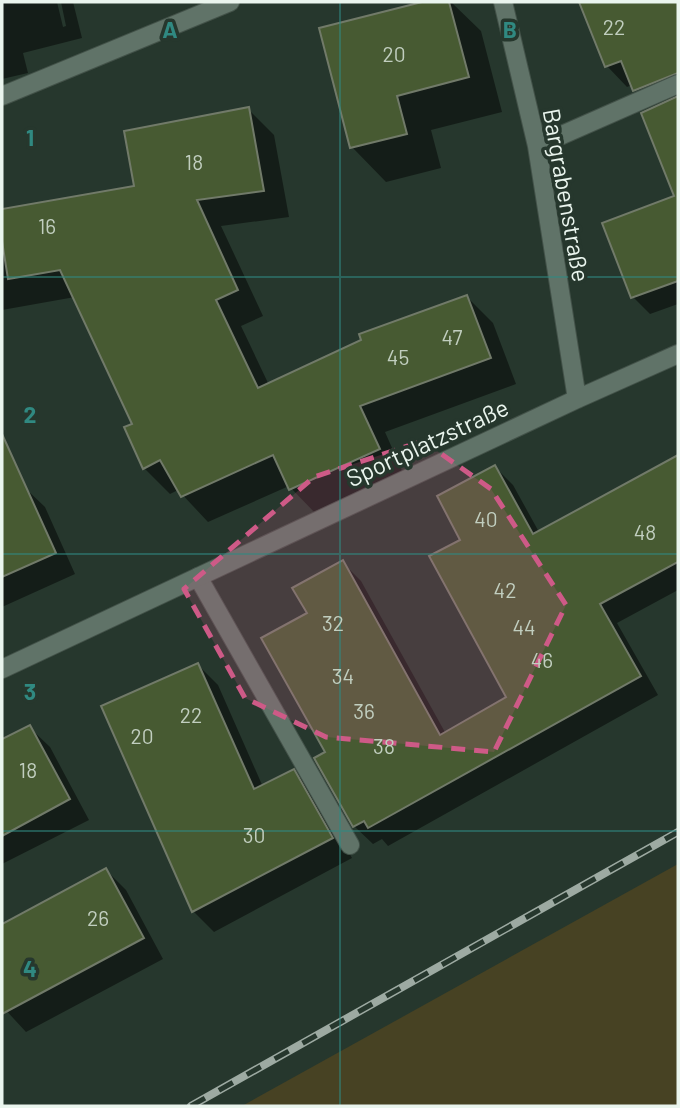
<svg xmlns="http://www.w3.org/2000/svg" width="680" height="1108" font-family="Barlow,sans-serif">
  <rect width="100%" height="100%" fill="#26372d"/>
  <path fill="#474223" d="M678,864V1106H242Z"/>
  <path fill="#0007" d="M2,2H57L63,27L66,26L61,2H73L82,38L23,53L28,73L2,79Z
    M429,2H451L481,31L502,112L431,130L441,168L386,182L352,147L321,29Z
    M581,2H678V69L645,85L641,81L627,87L607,66Z
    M248,109L274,135L289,217L221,226L263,316L241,326L269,385L467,297L493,323L516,384L385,432L404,475L317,515L289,486L208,522L178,490L170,494L144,468L134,425L75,297L2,310V211L136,188Z
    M678,114V304L650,314L633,297L605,224L676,197L648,126Z
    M678,457V590L617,623L658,695L388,846L382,839L373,844L354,826L328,753L309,614L342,562L361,581L446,734L508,698L463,540L495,467L513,485L539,532Z
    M24,487L45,507L75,574L2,607V497Z
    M198,665L218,685L263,787L293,771L314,791L352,858L214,932L193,911Z
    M29,727L50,747L89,820L2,864V741Z
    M106,870L126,890L163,959L26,1032L2,1006V926Z"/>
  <path fill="#475a32" stroke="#717a69" stroke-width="2" d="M422,2H449L469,77L397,96L407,134L350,148L319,28Z
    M579,2H678V73L633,91L621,61L605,67Z
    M678,96V281L631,298L602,223L674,196L641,113Z
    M249,107L264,191L197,200L238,290L216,300L258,388L361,340L359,334L467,295L491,358L360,406L380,449L289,490L273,455L181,497L160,460L143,469L124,427L132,424L60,270L8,279L2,241V209L134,186L124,131Z
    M2,434L56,553L2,577Z
    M678,455V562L600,604L641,676L368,828L364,821L353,827L314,758L325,752L261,638L307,613L292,588L343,560L440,735L506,697L429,556L460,540L437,496L495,465L533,534Z
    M198,663L254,789L294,769L333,838L192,912L101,706Z
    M30,725L70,799L2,836V739Z
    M106,868L144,938L2,1014V924Z"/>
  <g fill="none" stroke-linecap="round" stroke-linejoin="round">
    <g stroke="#435249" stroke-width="20">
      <path id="lane" d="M198,577L350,845"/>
    </g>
    <g stroke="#435249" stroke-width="20">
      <path id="street" d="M503,2L537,146L577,399
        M2,96L230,2
        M537,146L678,84
        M2,669L577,399L678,354"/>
    </g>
    <use href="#lane" stroke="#607368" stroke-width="18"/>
    <use href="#street" stroke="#607368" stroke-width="18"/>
    <g stroke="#9daaa2" stroke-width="8">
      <path id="rail" d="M191,1106L678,832"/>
    </g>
    <use href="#rail" stroke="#26372d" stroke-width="5" stroke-dasharray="16" stroke-linecap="butt"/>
  </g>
  <path fill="#ce5a87" fill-opacity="0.2" stroke="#ce5a87" stroke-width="5" stroke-dasharray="14 9" stroke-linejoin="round" d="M423,441L491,489L566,605L494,752L326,737L245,698L184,589L314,477Z"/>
  <path fill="none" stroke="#308981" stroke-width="2" stroke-opacity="0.55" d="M340,2V1106M2,277H678M2,554H678M2,831H678"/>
  <g text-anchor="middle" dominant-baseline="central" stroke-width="7" stroke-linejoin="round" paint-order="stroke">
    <g font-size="21" fill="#c1cebf">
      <text x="614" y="26">22</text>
      <text x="394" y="53">20</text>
      <text x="194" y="161">18</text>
      <text x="47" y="225">16</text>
      <text x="452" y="336">47</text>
      <text x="398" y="356">45</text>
      <text x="486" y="518">40</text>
      <text x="645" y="531">48</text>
      <text x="505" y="589">42</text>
      <text x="333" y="622">32</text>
      <text x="524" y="626">44</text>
      <text x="542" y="659">46</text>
      <text x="343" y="675">34</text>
      <text x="364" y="710">36</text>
      <text x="191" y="714">22</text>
      <text x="142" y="735">20</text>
      <text x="384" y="745">38</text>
      <text x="28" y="769">18</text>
      <text x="254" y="834">30</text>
      <text x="98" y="917">26</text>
    </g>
    <g font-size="24" fill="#eaf5ee" stroke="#26372d">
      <text transform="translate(567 195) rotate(80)">Bargrabenstraße</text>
      <text transform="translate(427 442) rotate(-25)">Sportplatzstraße</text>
    </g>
  </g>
  <g font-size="23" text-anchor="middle" font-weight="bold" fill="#308981" stroke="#26372d" stroke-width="7" stroke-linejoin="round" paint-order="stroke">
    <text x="170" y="38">A</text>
    <text x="510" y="38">B</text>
    <text x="30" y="146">1</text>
    <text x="30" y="423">2</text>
    <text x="30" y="700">3</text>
    <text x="30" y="977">4</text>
  </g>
  <rect width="680" height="1108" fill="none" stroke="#eaf5ee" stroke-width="7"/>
</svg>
